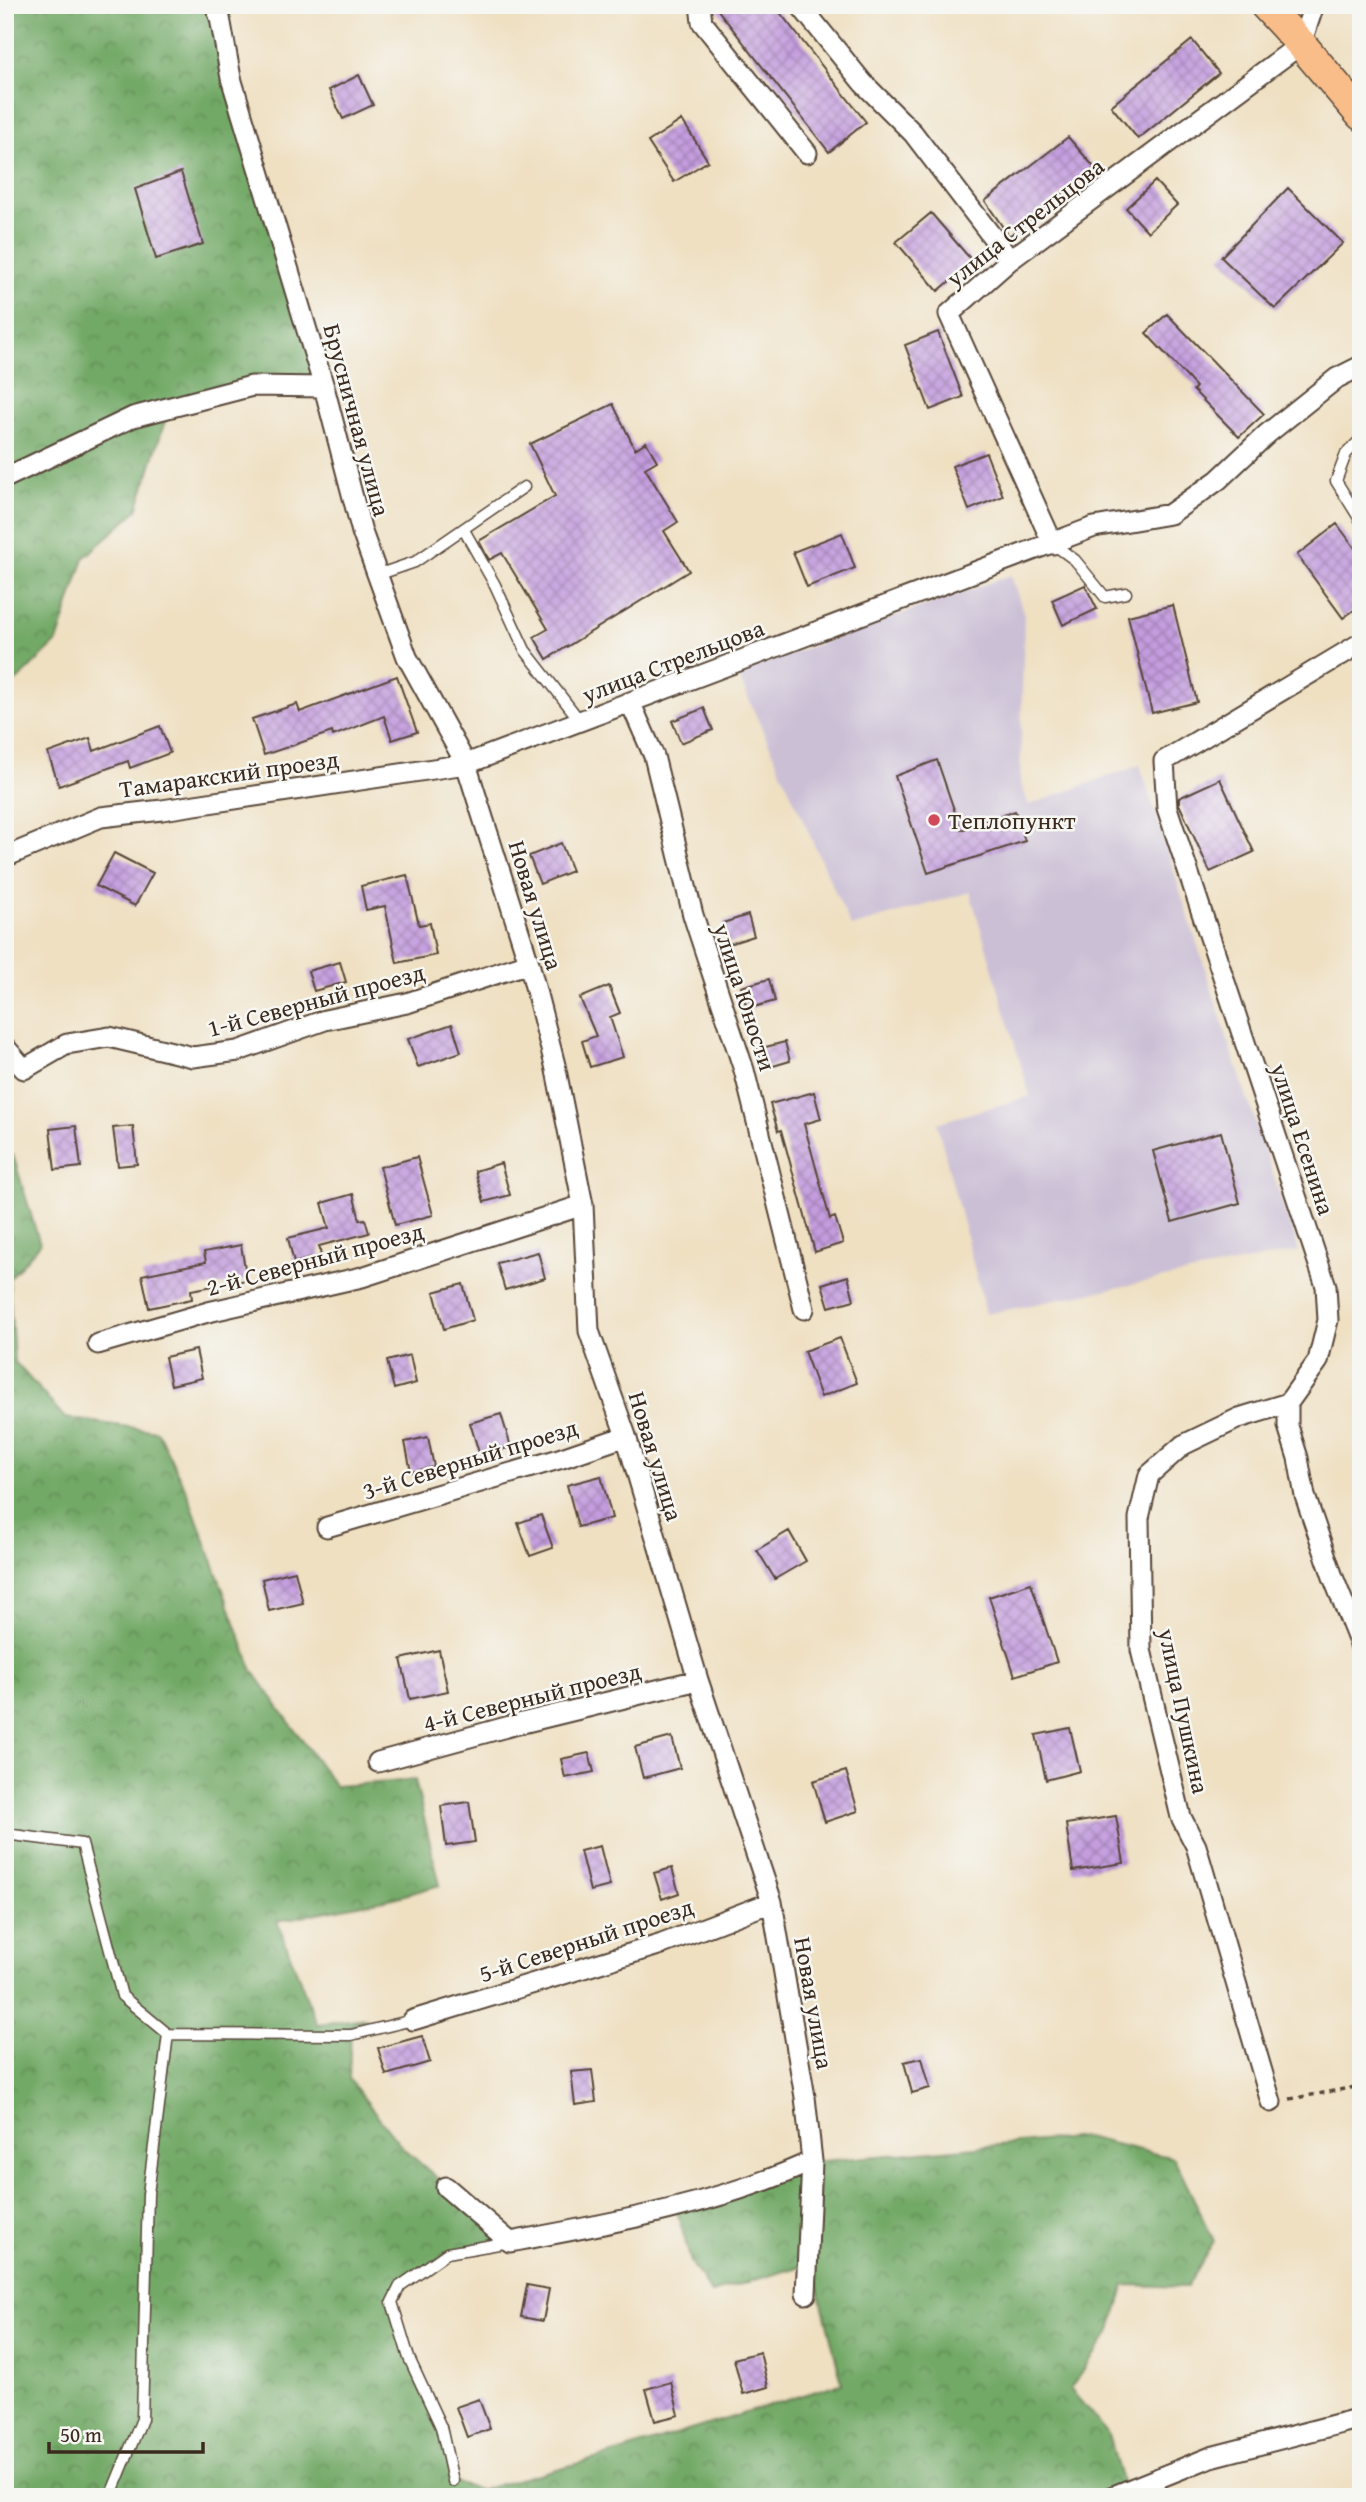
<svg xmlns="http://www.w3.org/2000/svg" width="1366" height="2502" font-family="'Gentium Book Plus',serif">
  <defs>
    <pattern id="forest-crowns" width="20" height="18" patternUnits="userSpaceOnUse" patternTransform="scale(1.75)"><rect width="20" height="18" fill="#72a966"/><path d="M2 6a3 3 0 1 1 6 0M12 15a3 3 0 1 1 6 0" fill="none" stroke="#5f8a53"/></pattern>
    <pattern id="building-cross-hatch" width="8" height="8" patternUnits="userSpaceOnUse" patternTransform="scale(1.75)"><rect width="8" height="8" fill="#c49ddf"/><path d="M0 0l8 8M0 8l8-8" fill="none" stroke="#a080b4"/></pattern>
  </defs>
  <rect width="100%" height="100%" fill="#f6f6f2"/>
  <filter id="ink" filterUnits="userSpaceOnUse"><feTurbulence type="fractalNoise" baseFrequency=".0143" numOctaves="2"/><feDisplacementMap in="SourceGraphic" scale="14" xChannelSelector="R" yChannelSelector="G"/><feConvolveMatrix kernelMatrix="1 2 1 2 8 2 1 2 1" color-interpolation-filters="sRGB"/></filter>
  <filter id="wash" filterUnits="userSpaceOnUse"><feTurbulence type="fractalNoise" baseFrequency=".00686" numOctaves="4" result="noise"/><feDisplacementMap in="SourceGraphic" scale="28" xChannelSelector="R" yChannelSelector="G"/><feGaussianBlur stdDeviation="1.57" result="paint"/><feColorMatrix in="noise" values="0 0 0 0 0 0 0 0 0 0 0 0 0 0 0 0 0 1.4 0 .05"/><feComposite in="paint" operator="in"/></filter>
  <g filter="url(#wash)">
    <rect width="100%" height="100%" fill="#efe0c2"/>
    <path fill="#cbbfd5" d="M1011,575L1024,615L1020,782L1029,805L1140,765L1233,1056L1299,1251L986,1314L937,1123L1030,1096L970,892L851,927L737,673Z"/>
    <path fill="url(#forest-crowns)" stroke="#566a42" stroke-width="2" d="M5,5H215L324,387L252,386L169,408L137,510L84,558L57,642L5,692Z
      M5,1155H13L40,1244L9,1279L14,1361L65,1418L157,1431L187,1492L253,1671L335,1786L415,1780L440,1885L394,1898L277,1921L317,2024L367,2018L351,2027L349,2079L403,2148L510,2242L447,2253L400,2286L392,2302L441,2427L454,2481L478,2490L610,2455L842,2383L812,2263L711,2293L691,2262L676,2207L812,2162L1085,2137L1174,2158L1214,2241L1187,2287L1125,2285L1110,2332L1070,2389L1107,2432L1125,2491L1111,2497H5Z"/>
    <g id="blocks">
      <path fill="url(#building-cross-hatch)" d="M714,5H774L866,122L829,152Z
        M1192,40L1219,73L1138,139L1111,106Z
        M359,75L373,105L343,119L329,90Z
        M682,120L708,161L674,182L648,142Z
        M1068,137L1095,168L1009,236L985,201Z
        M181,172L203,244L156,259L135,189Z
        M1155,181L1177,205L1148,232L1126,208Z
        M1288,188L1343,243L1275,309L1221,257Z
        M931,213L973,262L938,291L896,242Z
        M1167,314L1264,414L1239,437L1193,390L1196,387L1146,333Z
        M938,332L963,397L930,410L905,345Z
        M613,404L635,449L646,442L657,461L645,468L678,522L664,531L689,571L547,659L534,637L548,629L502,553L489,560L479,541L555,496L530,444Z
        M986,453L1003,496L969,510L952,466Z
        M1337,524L1361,556V605L1343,618L1297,555Z
        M842,533L855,568L807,587L793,552Z
        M1085,585L1097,609L1063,625L1052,600Z
        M1173,605L1197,702L1152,713L1128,616Z
        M397,676L417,732L392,740L384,716L333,736L332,732L264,755L252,719L297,704L300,712Z
        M704,708L713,730L681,743L672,721Z
        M160,726L170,753L130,768L128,761L59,786L48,753L90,738L94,751Z
        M937,760L961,830L1015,811L1025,841L928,873L895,776Z
        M1220,779L1254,852L1210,872L1179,804V798Z
        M561,843L572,871L540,884L529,856Z
        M114,853L153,873L135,906L96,886Z
        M407,875L419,925L430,923L436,955L397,963L385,906L366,910L361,886Z
        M748,915L754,936L729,944L723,923Z
        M340,962L346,982L314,991L308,971Z
        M769,979L775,1001L747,1009L741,987Z
        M609,986L620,1013L610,1017L623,1057L590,1067L582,1041L596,1036L580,998Z
        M452,1024L461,1052L418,1067L408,1039Z
        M785,1042L790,1061L763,1069L758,1049Z
        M814,1092L821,1119L804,1124L830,1219L835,1217L843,1243L815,1252L781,1130L778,1131L770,1104Z
        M76,1126L81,1167L55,1170L50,1129Z
        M133,1126L137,1164L118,1166L113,1128Z
        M1221,1132L1240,1203L1172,1222L1153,1151Z
        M417,1157L433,1215L395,1225L380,1167Z
        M501,1163L510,1195L484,1202L475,1171Z
        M353,1194L360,1220L365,1219L369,1233L319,1246L321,1256L294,1263L288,1238L329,1228L322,1203Z
        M241,1245L247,1280L191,1290L192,1299L149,1308L142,1275L206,1262L204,1252Z
        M538,1252L545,1278L505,1290L497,1263Z
        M848,1276L854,1300L829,1307L822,1284Z
        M463,1284L473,1320L444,1329L434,1292Z
        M840,1338L857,1383L821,1397L804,1351Z
        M196,1350L202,1378L171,1385L165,1357Z
        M410,1355L416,1383L394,1389L387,1361Z
        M501,1414L511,1447L480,1456L470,1423Z
        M428,1437L434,1467L411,1472L405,1442Z
        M601,1476L612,1518L578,1527L567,1485Z
        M541,1515L553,1548L530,1556L518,1523Z
        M789,1531L806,1561L775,1579L757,1550Z
        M295,1571L303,1603L269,1611L262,1579Z
        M1031,1583L1057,1662L1015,1676L989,1597Z
        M439,1650L448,1691L410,1699L401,1659Z
        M1070,1728L1080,1771L1046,1780L1036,1735Z
        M672,1737L680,1768L643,1778L635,1747Z
        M589,1753L594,1772L565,1778L561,1759Z
        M846,1771L858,1811L825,1822L813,1781Z
        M469,1802L475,1842L446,1846L441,1806Z
        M1116,1816L1124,1863L1073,1871L1066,1824Z
        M600,1846L610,1886L590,1891L580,1851Z
        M672,1868L679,1893L662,1899L654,1873Z
        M422,2036L430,2062L386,2075L378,2048Z
        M922,2058L930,2088L912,2093L904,2062Z
        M592,2070L596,2102L575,2105L571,2072Z
        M527,2285L549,2289L543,2321L521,2317Z
        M760,2352L768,2387L743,2394L734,2359Z
        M671,2382L679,2415L655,2421L646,2389Z
        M479,2399L490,2429L467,2437L456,2407Z"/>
    </g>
  </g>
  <g filter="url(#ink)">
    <use href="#blocks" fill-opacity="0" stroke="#564537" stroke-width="2"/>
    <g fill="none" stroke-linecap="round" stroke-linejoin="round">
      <g stroke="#564537" stroke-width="13">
        <path id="service" d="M1361,439L1346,454L1336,481L1361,521
          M464,530L495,585L525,650L581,722
          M1053,544L1075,560L1105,597L1126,593
          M377,575L415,562L524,487
          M5,1839L13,1835L82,1844L122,1996L168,2034L351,2035L413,2020
          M453,2481L441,2427L409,2358L392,2302L400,2286L447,2253L510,2242
          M110,2497L142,2419L148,2194L168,2034"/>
      </g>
      <g stroke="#564537" stroke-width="23">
        <path id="minor" d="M215,5L220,18L231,78L324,387L362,532L407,657L466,764L529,963L555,1065L583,1205L589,1331L626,1436L698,1680L772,1902L805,2097L812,2161L806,2294
          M700,5L702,22L807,153
          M800,5L863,83L913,133L1010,260
          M5,478L133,417L252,386L324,387
          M1053,544L949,314L1010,260L1301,44L1314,5
          M1361,643L1164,761L1167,808L1326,1286L1328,1320L1318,1361L1288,1403V1426L1298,1458L1305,1496L1333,1577L1361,1647
          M631,704L654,756L693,915L744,1070L804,1309
          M5,857L101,817L162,810L466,764L1094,527L1170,514L1218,480L1267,434L1337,378L1361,366
          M5,1047L24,1069L67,1044L109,1037L193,1057L238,1051L325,1020L407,1003L529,963
          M98,1344L208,1312L362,1277L583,1205
          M327,1527L559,1459L626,1436
          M378,1762L510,1726L698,1680
          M413,2020L662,1944L772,1902
          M1271,2102L1196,1846L1181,1817L1141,1650L1139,1518L1149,1475L1183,1445L1239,1418L1288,1403
          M446,2187L510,2242C608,2224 721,2204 812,2161
          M1111,2497L1211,2457L1361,2418"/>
      </g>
      <g stroke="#564537" stroke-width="33">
        <path id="primary" d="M1265,5L1301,44L1361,115"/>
      </g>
      <path stroke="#564537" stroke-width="3.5" stroke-dasharray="5 5" stroke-linecap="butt" d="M1290,2099L1361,2086"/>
      <use href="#service" stroke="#fff" stroke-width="10"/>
      <use href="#minor" stroke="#fff" stroke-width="19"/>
      <use href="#primary" stroke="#f8bd89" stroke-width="30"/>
    </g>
  </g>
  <circle fill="#d1495b" stroke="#f6f6f2" stroke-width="2.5" cx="934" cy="820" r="7"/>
  <g text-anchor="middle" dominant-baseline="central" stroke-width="5" stroke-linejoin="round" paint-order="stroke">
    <g font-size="24" fill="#3b2a1e" stroke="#f6f6f2">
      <text transform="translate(1025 222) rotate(-38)">улица Стрельцова</text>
      <text transform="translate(357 420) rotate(75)">Брусничная улица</text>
      <text transform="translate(673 661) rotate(-21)">улица Стрельцова</text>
      <text transform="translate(229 774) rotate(-8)">Тамаракский проезд</text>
      <text transform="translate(536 905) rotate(73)">Новая улица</text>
      <text transform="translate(745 997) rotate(72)">улица Юности</text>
      <text transform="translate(316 1000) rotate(-15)">1-й Северный проезд</text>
      <text transform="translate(1303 1139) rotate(72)">улица Есенина</text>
      <text transform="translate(315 1259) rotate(-15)">2-й Северный проезд</text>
      <text transform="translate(656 1456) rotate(73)">Новая улица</text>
      <text transform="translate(470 1459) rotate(-17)">3-й Северный проезд</text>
      <text transform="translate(532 1697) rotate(-14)">4-й Северный проезд</text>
      <text transform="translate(1184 1711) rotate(78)">улица Пушкина</text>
      <text transform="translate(586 1940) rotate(-18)">5-й Северный проезд</text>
      <text transform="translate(814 2003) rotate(80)">Новая улица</text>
    </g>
    <g font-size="24" fill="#3b2a1e" stroke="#f6f6f2" text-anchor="start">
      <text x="948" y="820">Теплопункт</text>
    </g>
  </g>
  <rect width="1366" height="2502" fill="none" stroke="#f6f6f2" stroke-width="28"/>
  <path d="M49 2442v10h154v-10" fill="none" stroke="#3b2a1e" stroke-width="3.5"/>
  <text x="60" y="2442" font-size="21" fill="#3b2a1e" stroke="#f6f6f2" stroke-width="5" paint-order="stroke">50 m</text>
</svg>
